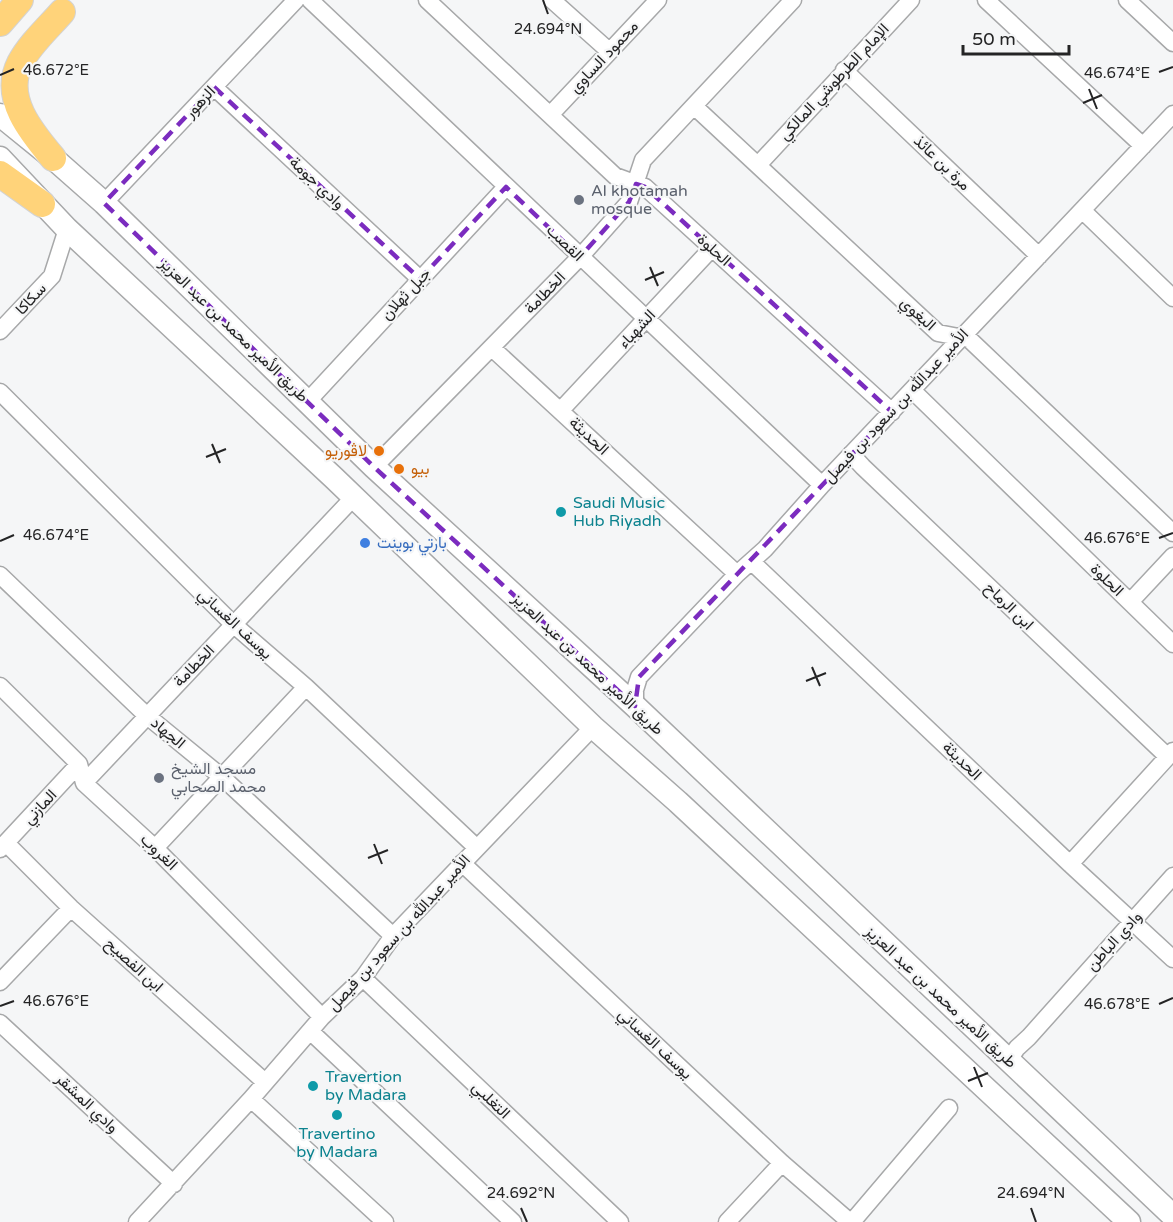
<svg xmlns="http://www.w3.org/2000/svg" width="1173" height="1222" font-family="'Varela Round',Vazirmatn,sans-serif">
  <rect width="100%" height="100%" fill="#f5f6f7"/>
  <g fill="none" stroke-linecap="round" stroke-linejoin="round">
    <g stroke="#a7a8a9" stroke-width="19">
      <path id="minor" d="M310,0L822,485
        M427,0L615,176L645,187L892,412
        M552,0L609,51
        M986,0L1143,146
        M1127,0L1173,43
        M844,70L1039,256
        M214,87L420,279
        M695,107L938,333L969,339L1173,533
        M551,114L658,0
        M758,165L911,0
        M104,203L296,0
        M1082,210L1173,298
        M0,331L52,276L67,229
        M492,348L737,574
        M912,390L1173,644
        M0,392L233,624L306,687L477,848
        M307,402L506,187
        M561,410L712,248
        M851,454L863,467L1168,757
        M374,467L580,257L629,202L643,160L793,0
        M752,562L1070,864L1173,959
        M0,575L146,715L223,778L393,936
        M1130,602L1173,556
        M0,686L79,764L84,783L155,848L322,1017
        M635,706V690L639,677L737,574L765,549L822,485L1173,114
        M84,783L354,497
        M6,843L71,908L265,1082
        M155,848L306,687
        M0,849L79,764
        M462,863L782,1163L850,1222
        M1070,864L1173,751
        M363,978L620,1222
        M0,982L71,908
        M0,1023L174,1184
        M310,1031L513,1222
        M1008,1061L1017,1048L1029,1037L1173,876
        M251,1099L385,1222
        M137,1222L251,1099L322,1017L363,978L393,936L593,727
        M727,1222L782,1163
        M852,1222L949,1108"/>
    </g>
    <g stroke="#a7a8a9" stroke-width="25">
      <path id="secondary" d="M0,115L53,158L104,203L374,467L635,706L1173,1216
        M0,158L67,229L334,478L593,727L678,802L1129,1222"/>
    </g>
    <g stroke="#d3d3d3" stroke-width="28">
      <path id="primary" d="M0,23L20,0
        M53,158C32,133 2,98 20,63C30,44 48,28 62,12
        M0,174L42,204"/>
    </g>
    <use href="#minor" stroke="#fff" stroke-width="16"/>
    <use href="#secondary" stroke="#fff" stroke-width="22"/>
    <use href="#primary" stroke="#ffd37a" stroke-width="26"/>
  </g>
  <path fill="none" stroke="#7b2cbf" stroke-width="4.5" stroke-dasharray="12 8" stroke-linejoin="round" d="M214,87L420,279L506,187L580,257L629,202L636,184L645,187L892,412L639,677L635,706L374,467L104,203Z"/>
  <path fill="none" stroke="#242425" stroke-width="2" d="M543,0L548,14M1159,72L1173,67M0,75L14,69M1089,89L1097,109M1083,103L1102,95M650,267L658,286M645,280L664,272M212,444L220,463M206,457L226,449M1159,538L1173,533M0,541L14,535M812,667L820,686M806,681L826,673M374,844L382,864M368,858L388,850M1159,1004L1173,998M0,1006L14,1001M974,1067L982,1087M968,1081L988,1073M521,1208L527,1222M1031,1208L1036,1222"/>
  <g fill="#6b7280" stroke="#f5f6f7" stroke-width="2">
    <circle cx="579" cy="200" r="6"/>
    <circle cx="159" cy="778" r="6"/>
  </g>
  <g fill="#e8710a" stroke="#f5f6f7" stroke-width="2">
    <circle cx="379" cy="451" r="6"/>
    <circle cx="399" cy="469" r="6"/>
  </g>
  <g fill="#0f9aa8" stroke="#f5f6f7" stroke-width="2">
    <circle cx="561" cy="512" r="6"/>
    <circle cx="313" cy="1086" r="6"/>
    <circle cx="337" cy="1115" r="6"/>
  </g>
  <circle fill="#3f7fe0" stroke="#f5f6f7" stroke-width="2" cx="365" cy="543" r="6"/>
  <g text-anchor="middle" dominant-baseline="central" stroke-width="4.5" stroke-linejoin="round" paint-order="stroke">
    <g font-size="16" fill="#242425" stroke="#f5f6f7">
      <text transform="translate(604 57) rotate(-47)">محمود الساوي</text>
      <text transform="translate(834 82) rotate(-47)">الإمام الطرطوشي المالكي</text>
      <text transform="translate(200 102) rotate(-47)">الزهور</text>
      <text transform="translate(942 163) rotate(44)">مرة بن عائذ</text>
      <text transform="translate(317 183) rotate(43)">وادي جومة</text>
      <text transform="translate(565 243) rotate(44)">القصب</text>
      <text transform="translate(714 250) rotate(42)">الحلوة</text>
      <text transform="translate(545 293) rotate(-46)">الخطامة</text>
      <text transform="translate(406 294) rotate(-47)">جبل ثهلان</text>
      <text transform="translate(31 299) rotate(-47)">سكاكا</text>
      <text transform="translate(918 314) rotate(42)">البغوي</text>
      <text transform="translate(637 329) rotate(-47)">الشهباء</text>
      <text transform="translate(234 330) rotate(44)">طريق الأمير محمد بن عبد العزيز</text>
      <text transform="translate(896 406) rotate(-47)">الأمير عبدالله بن سعود بن فيصل</text>
      <text transform="translate(589 436) rotate(43)">الحديثة</text>
      <text transform="translate(1107 580) rotate(44)">الحلوة</text>
      <text transform="translate(1009 606) rotate(44)">ابن الرماح</text>
      <text transform="translate(235 624) rotate(43)">يوسف الغساني</text>
      <text transform="translate(588 664) rotate(43)">طريق الأمير محمد بن عبد العزيز</text>
      <text transform="translate(194 666) rotate(-46)">الخطامة</text>
      <text transform="translate(168 733) rotate(40)">الجهاد</text>
      <text transform="translate(962 761) rotate(44)">الحديثة</text>
      <text transform="translate(40 807) rotate(-47)">المازني</text>
      <text transform="translate(159 852) rotate(44)">الغروب</text>
      <text transform="translate(399 933) rotate(-48)">الأمير عبدالله بن سعود بن فيصل</text>
      <text transform="translate(1114 941) rotate(-48)">وادي الباطن</text>
      <text transform="translate(134 965) rotate(42)">ابن الفصيح</text>
      <text transform="translate(941 997) rotate(43)">طريق الأمير محمد بن عبد العزيز</text>
      <text transform="translate(655 1044) rotate(43)">يوسف الغساني</text>
      <text transform="translate(491 1100) rotate(44)">التغلبي</text>
      <text transform="translate(87 1103) rotate(43)">وادي المشقر</text>
    </g>
    <g font-size="16" fill="#5b616d" stroke="#f5f6f7" text-anchor="start">
      <text x="591" y="191">Al khotamah<tspan x="591" dy="18">mosque</tspan></text>
      <text x="171" y="769">مسجد الشيخ<tspan x="171" dy="18">محمد الصحابي</tspan></text>
    </g>
    <g font-size="16" fill="#c56008" stroke="#f5f6f7" text-anchor="end">
      <text x="367" y="451">لاڤوريو</text>
      <text x="411" y="469" text-anchor="start">بيو</text>
    </g>
    <g font-size="16" fill="#0d838f" stroke="#f5f6f7" text-anchor="start">
      <text x="573" y="503">Saudi Music<tspan x="573" dy="18">Hub Riyadh</tspan></text>
      <text x="325" y="1077">Travertion<tspan x="325" dy="18">by Madara</tspan></text>
      <text x="337" y="1134" text-anchor="middle">Travertino<tspan x="337" dy="18">by Madara</tspan></text>
    </g>
    <g font-size="16" fill="#366cbe" stroke="#f5f6f7" text-anchor="start">
      <text x="377" y="543">بارتي بوينت</text>
    </g>
  </g>
  <g font-size="15" text-anchor="middle" fill="#242425" stroke="#f5f6f7" stroke-width="4.5" stroke-linejoin="round" paint-order="stroke">
    <text x="548" y="34">24.694°N</text>
    <text x="56" y="75">46.672°E</text>
    <text x="1117" y="78">46.674°E</text>
    <text x="56" y="540">46.674°E</text>
    <text x="1117" y="543">46.676°E</text>
    <text x="56" y="1006">46.676°E</text>
    <text x="1117" y="1009">46.678°E</text>
    <text x="521" y="1198">24.692°N</text>
    <text x="1031" y="1198">24.694°N</text>
  </g>
  <path d="M963 45v9h106v-9" fill="none" stroke="#242425" stroke-width="3"/>
  <text x="972" y="45" font-size="18" fill="#242425" stroke="#f5f6f7" stroke-width="4.5" paint-order="stroke">50 m</text>
</svg>
